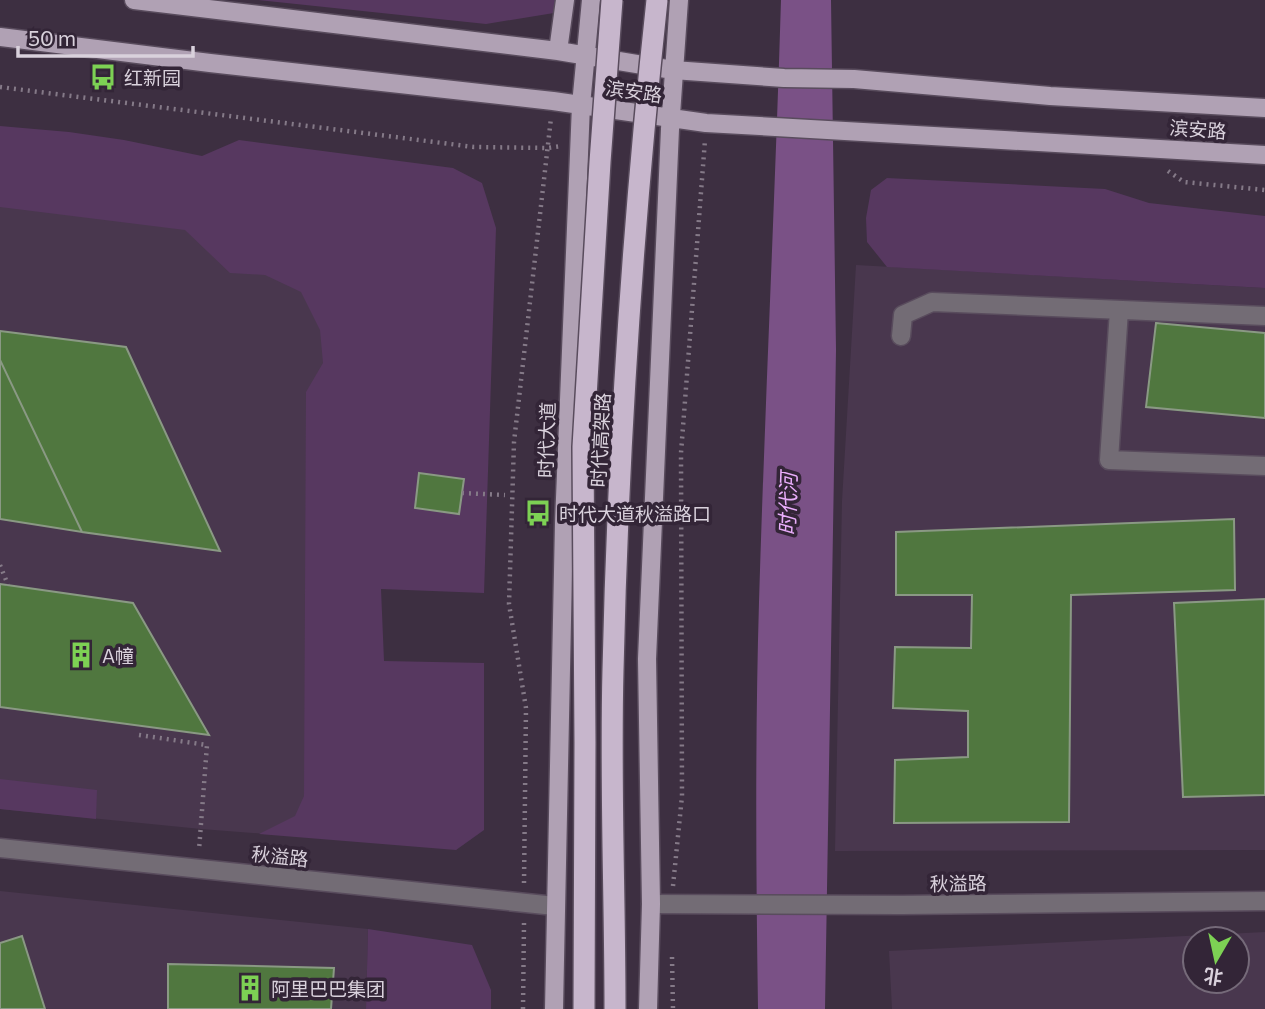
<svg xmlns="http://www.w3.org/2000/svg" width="1265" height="1009" font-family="Commissioner,'Noto Sans SC',sans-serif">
  <rect width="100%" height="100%" fill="#3d2f41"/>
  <path fill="#49374e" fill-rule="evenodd" d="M0,180L369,222L334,839L201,829L0,809Z
    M856,265L1265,288V850L835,851L842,501Z
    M0,891L368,929L366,1009H0Z
    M1265,932V1009H892L889,951ZM1195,939H1237V981H1195Z"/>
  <path fill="#573860" d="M258,0H561L560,12L486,24Z
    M0,126L69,132L124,140L202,156L239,140L453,168L482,183L496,228L484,593L381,589L384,661L484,663V830L456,850L259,834L295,816L304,796L306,392L323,363L320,330L301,292L265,275L230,273L185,230L0,207Z
    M887,178L1105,189L1149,203L1265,216V288L887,267L867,242L866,218L871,190Z
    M0,779L97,790L96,819L0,809Z
    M368,929L472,945L491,990V1009H366Z"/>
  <path fill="#7a5186" d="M781,0H831L836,350L825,1009H758C756,873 755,738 759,602C765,401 775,201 781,0Z"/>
  <path fill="#50773f" stroke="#8a9984" stroke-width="2" d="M1156,323L1265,333V418L1146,407Z
    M0,331L126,347L220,551L82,532L0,360Z
    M0,360L82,532L0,519Z
    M419,473L464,479L459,514L415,508Z
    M1234,519L1235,590L1071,595L1069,822L894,823L895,760L968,757V711L893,708L895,647L971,648L972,595H896V532Z
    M0,584L133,603L209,735L0,707Z
    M1265,599V795L1183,797L1174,603Z
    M22,936L45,1009H0V943Z
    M168,964L334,968L331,1009H168Z"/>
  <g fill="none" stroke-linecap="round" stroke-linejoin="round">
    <g stroke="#594c5d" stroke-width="21">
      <path id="minor" d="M1119,310L1109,460L1265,466
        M901,336L903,315L932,302L1265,316
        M0,848L555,906
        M651,904L902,905L1265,901"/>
    </g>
    <g stroke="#594c5d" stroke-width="21">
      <path id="major" d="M134,0L558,51L673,70L784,78L854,79L1050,96L1265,108
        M0,37L210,63L553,101L706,123L1265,155
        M558,51L565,0
        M554,1009L564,523L581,105L591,0
        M648,1009L651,904L647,659L670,129L679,0"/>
    </g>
    <path stroke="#857a88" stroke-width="4.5" stroke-dasharray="2 5" stroke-linecap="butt" d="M0,87L474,147L547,148L562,146
      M1168,171L1184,182L1265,190
      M462,493L505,495
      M0,565L8,585
      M139,735L207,745L199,850
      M524,883L526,708L509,604L514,442L551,118
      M673,886L682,796L681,453L705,140
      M672,957L673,1009
      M523,1009L524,923"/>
    <use href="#minor" stroke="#736c75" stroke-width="18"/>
    <use href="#major" stroke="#b0a1b4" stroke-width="18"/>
    <g stroke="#594c5d" stroke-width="24" stroke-linecap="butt">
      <path id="highway-bridge" d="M584,1009L585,742L583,447L600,162L612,0
        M615,1009C615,896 610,783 613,670C618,447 633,222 657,0"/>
    </g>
    <use href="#highway-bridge" stroke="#c7b6cc" stroke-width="21"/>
  </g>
  <defs>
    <g id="bus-bare" transform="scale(2.1)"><path d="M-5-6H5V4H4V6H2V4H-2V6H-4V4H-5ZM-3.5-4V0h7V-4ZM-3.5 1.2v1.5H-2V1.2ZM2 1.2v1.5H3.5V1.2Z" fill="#7dd154" stroke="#332537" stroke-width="2.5" paint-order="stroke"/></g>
    <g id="building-bare" transform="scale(2.1)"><path d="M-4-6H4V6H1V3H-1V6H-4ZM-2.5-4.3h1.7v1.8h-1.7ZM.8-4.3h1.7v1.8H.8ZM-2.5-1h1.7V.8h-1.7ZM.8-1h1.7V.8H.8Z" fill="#7dd154" stroke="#332537" stroke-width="2.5" paint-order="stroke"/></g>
  </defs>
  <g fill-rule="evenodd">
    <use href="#bus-bare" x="103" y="77"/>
    <use href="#bus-bare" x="538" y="513"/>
    <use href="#building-bare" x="81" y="655"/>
    <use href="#building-bare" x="250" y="988"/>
  </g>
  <g text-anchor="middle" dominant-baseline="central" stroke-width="7" stroke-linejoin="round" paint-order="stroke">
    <g font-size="19" fill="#d9d1dc" stroke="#332537" text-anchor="start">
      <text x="124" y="77">红新园</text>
      <text x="559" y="513">时代大道秋溢路口</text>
      <text x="102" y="655">A幢</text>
      <text x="271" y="988">阿里巴巴集团</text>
    </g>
    <g font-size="19" fill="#d9d1dc" stroke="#332537">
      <text transform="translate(634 91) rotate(8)">滨安路</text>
      <text transform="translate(1198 129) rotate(4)">滨安路</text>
      <text transform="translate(546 440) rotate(-88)">时代大道</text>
      <text transform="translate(600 440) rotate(-87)">时代高架路</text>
      <text transform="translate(280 856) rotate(6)">秋溢路</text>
      <text transform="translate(958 883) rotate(-1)">秋溢路</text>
    </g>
    <g font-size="21" font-style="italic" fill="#e9adfb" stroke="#332537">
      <text transform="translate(787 504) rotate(-88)">时代河</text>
    </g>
  </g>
  <g transform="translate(1216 960) rotate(189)"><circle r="33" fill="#332537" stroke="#756a79" stroke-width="2"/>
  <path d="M0-5L12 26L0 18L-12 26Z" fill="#7dd154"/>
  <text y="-10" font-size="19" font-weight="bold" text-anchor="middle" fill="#d9d1dc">北</text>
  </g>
  <path d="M18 46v10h175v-10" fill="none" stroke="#d9d1dc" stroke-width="3.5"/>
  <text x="28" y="46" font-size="21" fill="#d9d1dc" stroke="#332537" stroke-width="5" paint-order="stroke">50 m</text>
</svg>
